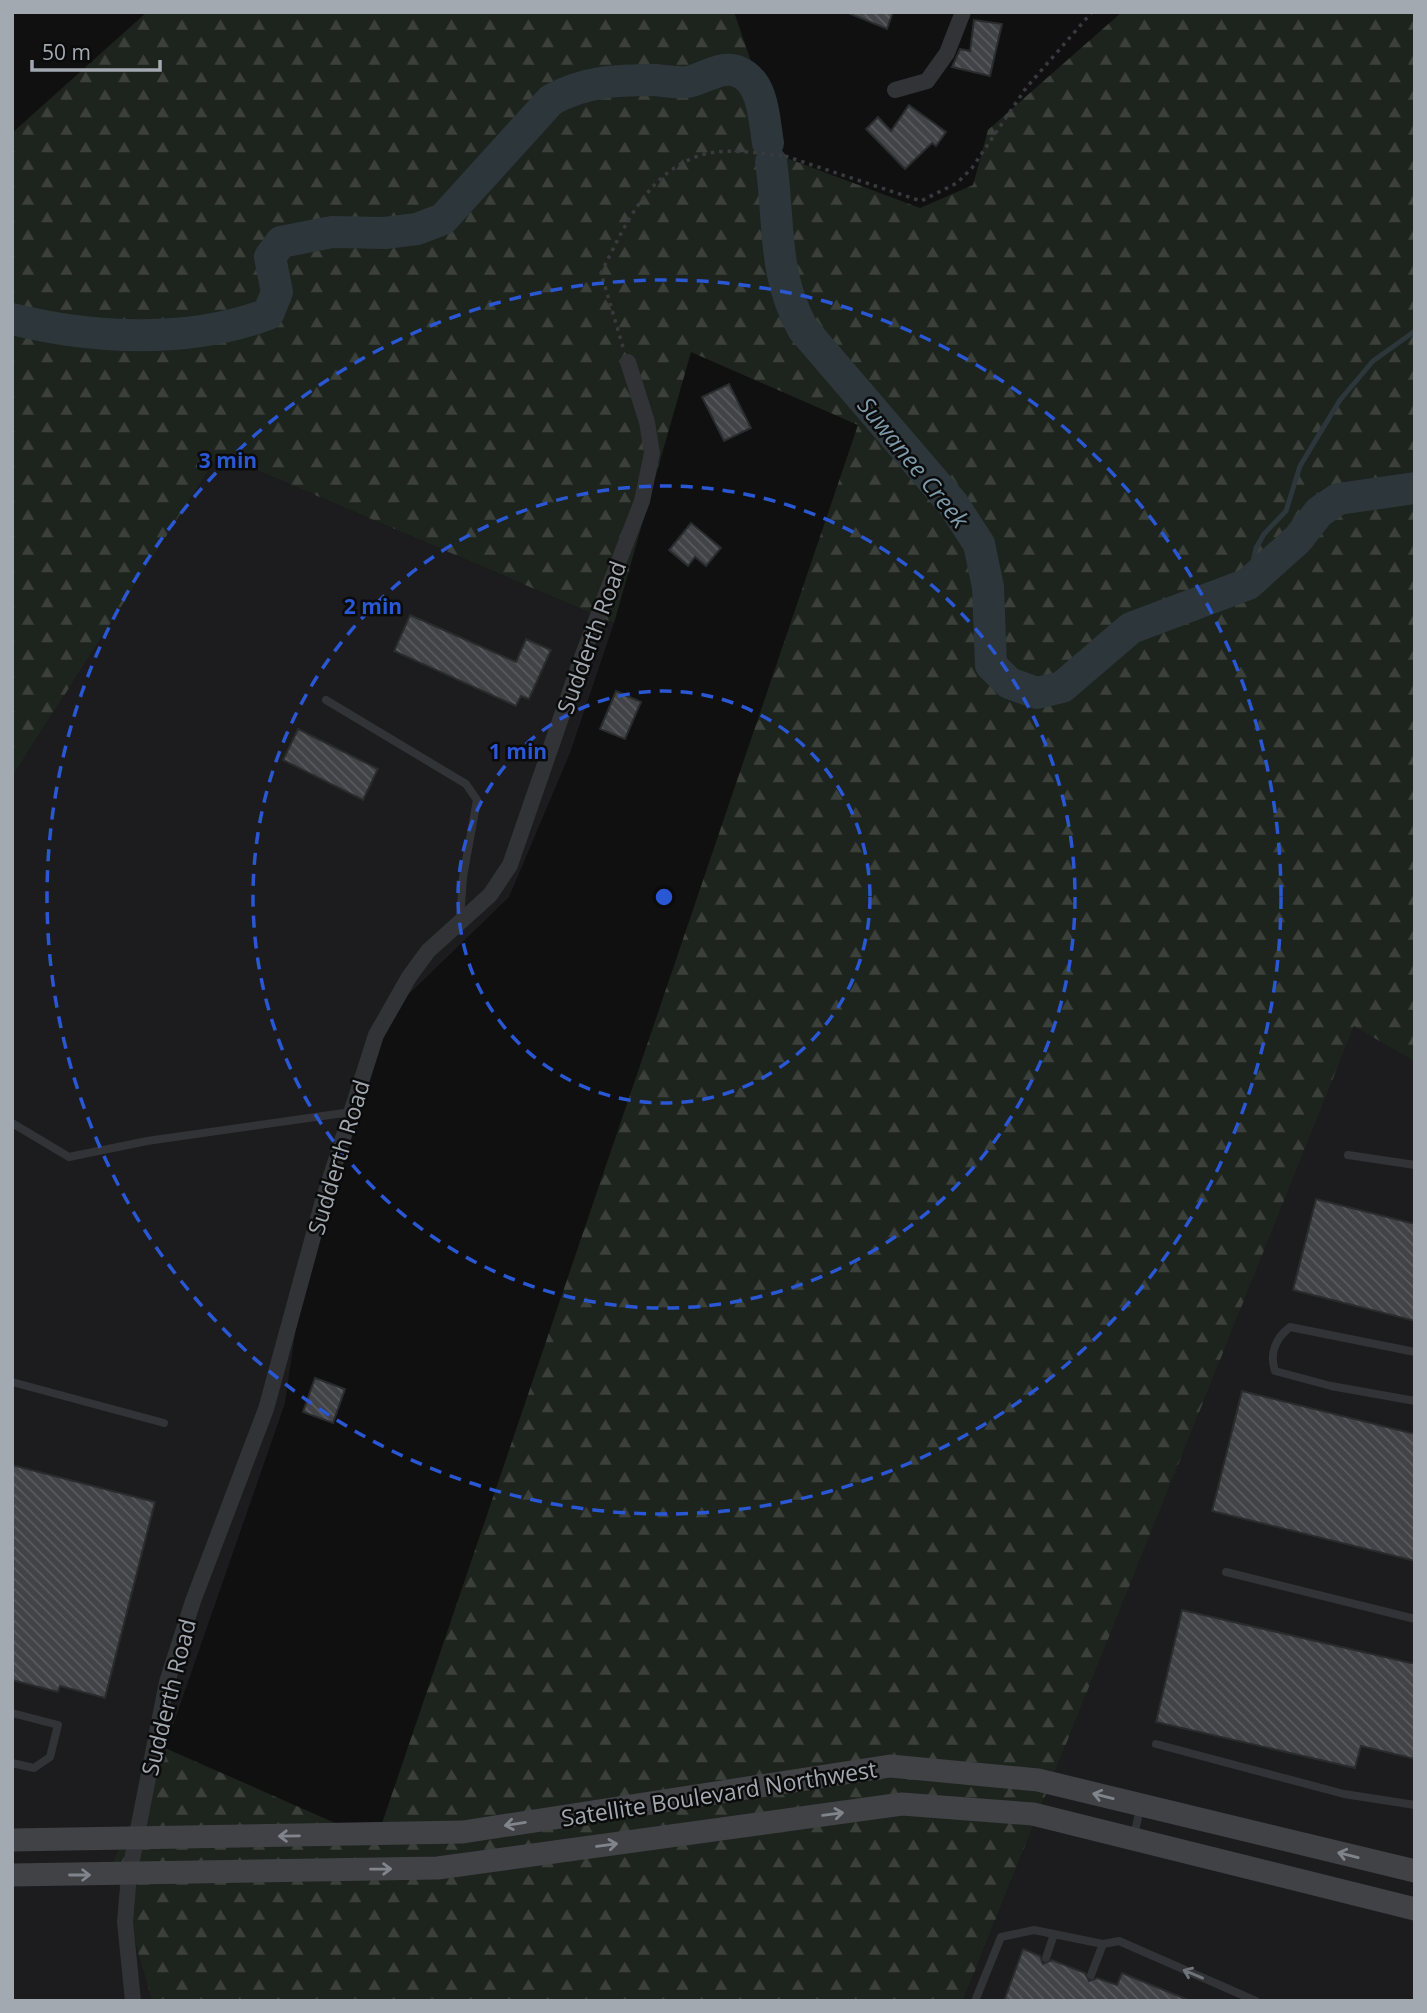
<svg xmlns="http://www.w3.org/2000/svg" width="1427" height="2013" font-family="'Open Sans',sans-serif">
  <defs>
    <pattern id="forest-firs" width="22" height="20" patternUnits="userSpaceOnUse" patternTransform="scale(1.75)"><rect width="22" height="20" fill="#1d231d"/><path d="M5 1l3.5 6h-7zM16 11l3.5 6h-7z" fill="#3b403b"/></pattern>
    <pattern id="building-back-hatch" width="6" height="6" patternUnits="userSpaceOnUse" patternTransform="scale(1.75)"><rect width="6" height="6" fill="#424347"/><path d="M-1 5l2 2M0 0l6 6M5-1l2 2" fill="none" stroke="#5a5b5f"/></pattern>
  </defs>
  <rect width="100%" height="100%" fill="#101011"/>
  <path fill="#1c1c1e" d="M219,454L614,623L570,753L509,897L371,1031L303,1277L285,1403L165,1748L112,1863L152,2001H12V777Z
    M1354,1025L1415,1062V2001H963Z"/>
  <path fill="url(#forest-firs)" d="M147,12H734L784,157L920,208L973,185L988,130L1122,12H1415V1062L1354,1026L963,2001H152L112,1863L165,1748L376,1841L858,425L691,352L614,623L219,454L12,777V133Z"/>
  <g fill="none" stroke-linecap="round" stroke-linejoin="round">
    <path stroke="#2d363a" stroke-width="5" d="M1248,584L1256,548L1264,534L1286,511L1300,466L1340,400L1373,361L1415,331"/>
    <path stroke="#2d363a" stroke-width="32" d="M771,162C780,223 772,273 803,329L953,504L979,544L988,587L991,665L1009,683L1037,693L1062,687L1131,628L1248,584L1298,539L1319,512L1338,499L1415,488
      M12,319C93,339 189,344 268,314L277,292L270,257L281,242L332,232L385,233L417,229L443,219L551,100C585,81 617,80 655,80C665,81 677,83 687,82C703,80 721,64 739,72C764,83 764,120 768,143"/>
  </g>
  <path fill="url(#building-back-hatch)" stroke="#2a2b2d" stroke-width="2" d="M846,12H893L887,29Z
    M974,20L1002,24L990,76L952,67L960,49L970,51Z
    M909,105L946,132L936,146L932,143L905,169L866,129L878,117L891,131Z
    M729,384L751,428L724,441L702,397Z
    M691,523L721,548L706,566L695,557L688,566L669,550Z
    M410,615L516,662L526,639L551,650L529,699L521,696L516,706L394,651Z
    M616,691L641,702L625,739L600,729Z
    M298,729L378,769L363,800L283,760Z
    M1316,1199L1415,1224V1321L1293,1290Z
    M315,1378L345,1389L333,1423L303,1412Z
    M1242,1391L1415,1434V1561L1212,1511Z
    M12,1465L155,1502L105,1698L60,1686L58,1692L12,1680Z
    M1182,1610L1415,1664V1759L1361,1746L1355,1768L1156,1722Z
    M1023,1949L1040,1956L1043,1964L1052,1960L1085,1973L1089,1981L1097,1978L1117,1985L1122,1973L1191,2001H1004Z"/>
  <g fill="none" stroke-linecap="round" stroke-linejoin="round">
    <path stroke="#383a3d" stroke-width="3.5" stroke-dasharray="3.5 5" stroke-linecap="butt" d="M785,156L921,201L957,183L972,168L1026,88L1092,12
      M623,347L601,273C625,225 649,169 705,154C728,148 758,153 782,156"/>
    <path stroke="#313336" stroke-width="8" d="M326,700L466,784L477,800L463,877L460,919
      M12,1123L69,1157L147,1141L351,1112
      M1348,1155L1415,1165
      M1415,1352L1290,1327C1276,1338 1269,1353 1275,1371L1331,1386L1415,1401
      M12,1382L164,1423
      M1226,1572L1415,1619
      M12,1713L58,1725L50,1757L34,1768L12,1763
      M1156,1744L1344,1794L1415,1805
      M1134,1836L1140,1808
      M1046,1958L1054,1934
      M1091,1975L1103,1944
      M975,2001L1001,1937L1034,1930L1103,1944L1119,1941L1256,2001"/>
    <path stroke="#313336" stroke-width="16" d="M895,90L927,81L947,53L963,12
      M133,2001L125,1922L129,1875L167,1682L193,1601L266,1409L322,1204L376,1035L409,977L428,951L490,895L510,865L582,657L642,501L652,453L647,422L628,362"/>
    <path stroke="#404246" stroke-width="23" d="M12,1840L463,1832L890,1766L1038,1780L1415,1871
      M12,1875L438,1868L902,1804L1033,1814L1415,1909"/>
  </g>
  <defs><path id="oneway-shaft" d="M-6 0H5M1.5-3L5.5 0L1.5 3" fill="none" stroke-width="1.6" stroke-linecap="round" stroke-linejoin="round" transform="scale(1.75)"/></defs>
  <g stroke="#80858c">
    <use href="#oneway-shaft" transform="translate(1103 1796) rotate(-166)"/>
    <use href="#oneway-shaft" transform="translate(833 1814) rotate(-8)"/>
    <use href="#oneway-shaft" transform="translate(515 1824) rotate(171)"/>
    <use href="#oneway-shaft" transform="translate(289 1836) rotate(179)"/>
    <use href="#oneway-shaft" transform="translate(607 1845) rotate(-8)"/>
    <use href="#oneway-shaft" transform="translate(1348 1855) rotate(-166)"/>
    <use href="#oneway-shaft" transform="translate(381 1869) rotate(-1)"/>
    <use href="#oneway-shaft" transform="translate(80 1875)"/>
  </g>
  <use stroke="#70747a" href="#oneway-shaft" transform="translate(1193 1974) rotate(-157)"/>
  <g fill="none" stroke="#2a57d4" stroke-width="3.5" stroke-dasharray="12 9">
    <circle cx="664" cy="897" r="206"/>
    <circle cx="664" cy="897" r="411"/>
    <circle cx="664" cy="897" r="617"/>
  </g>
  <g text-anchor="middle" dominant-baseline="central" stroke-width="5" stroke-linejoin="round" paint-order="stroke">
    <g font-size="23" fill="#a3a9b1" stroke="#0b0b0c">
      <text transform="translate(591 637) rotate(-70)">Sudderth Road</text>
      <text transform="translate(338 1157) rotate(-73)">Sudderth Road</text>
      <text transform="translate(168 1697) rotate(-76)">Sudderth Road</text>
      <text transform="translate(719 1793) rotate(-9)">Satellite Boulevard Northwest</text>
    </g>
    <g font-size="24" font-style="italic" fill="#7c9aa9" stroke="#0b0b0c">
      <text transform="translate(914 462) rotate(51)">Suwanee Creek</text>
    </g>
  </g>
  <circle cx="664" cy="897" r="10" fill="#2a57d4" stroke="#0b0b0c" stroke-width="3.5"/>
  <g font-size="21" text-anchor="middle" font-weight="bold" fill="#2a57d4" stroke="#0b0b0c" stroke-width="5" stroke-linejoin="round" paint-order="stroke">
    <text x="228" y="468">3 min</text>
    <text x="373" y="614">2 min</text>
    <text x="518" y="759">1 min</text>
  </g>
  <rect width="1427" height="2013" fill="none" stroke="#a3a9b1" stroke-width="28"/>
  <path d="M32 60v10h128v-10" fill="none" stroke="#a3a9b1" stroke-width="3.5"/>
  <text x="42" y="60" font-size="21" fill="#a3a9b1" stroke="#0b0b0c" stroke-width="5" paint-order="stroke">50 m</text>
</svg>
